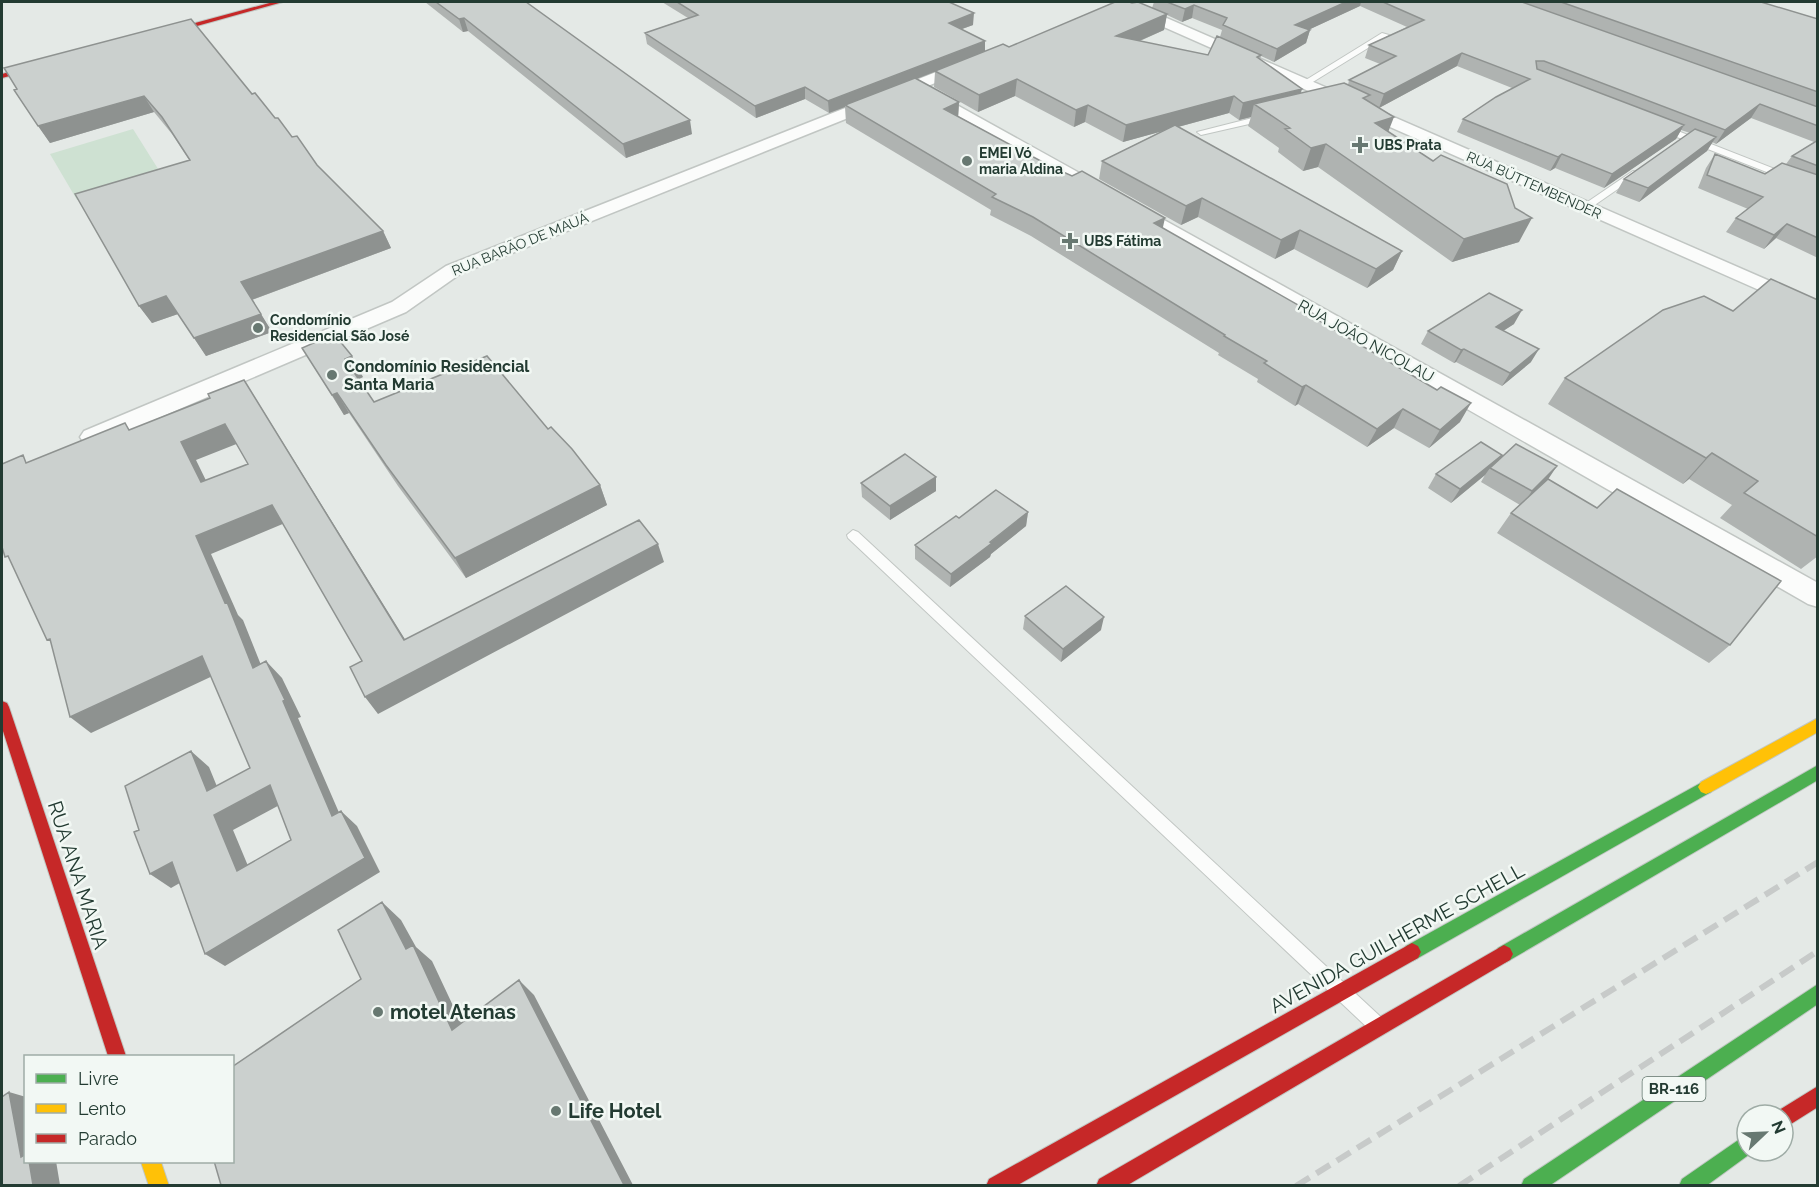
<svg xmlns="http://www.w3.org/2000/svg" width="1819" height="1187" font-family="Raleway,sans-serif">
  <rect width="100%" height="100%" fill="#e4e9e6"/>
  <path fill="#cee1d2" d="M133,129L160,172L77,200L50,154Z"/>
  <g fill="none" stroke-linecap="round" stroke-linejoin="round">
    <g stroke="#c1c6c3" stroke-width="2">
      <path id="lane" d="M1382,33L1389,35L1308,85L1301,83Z
        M1268,114L1272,117L1271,119L1201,135L1197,132Z
        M1659,126H1665L1818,186V192L1659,130Z
        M1633,171L1641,173L1589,209H1583V205Z
        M853,530L858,532L1383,1019L1386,1025L1383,1031L1377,1034L1371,1031L848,538L847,535Z"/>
    </g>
    <g stroke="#c1c6c3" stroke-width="3">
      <path id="street" d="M1112,2H1130L1818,302V316L1114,5Z
        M969,59L977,64L975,67L460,274L406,312L100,443L92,445L84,443L80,437L84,431L392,302L446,266Z
        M928,89L1818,583V607L1808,604L922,97L920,94L922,91Z"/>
    </g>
    <g stroke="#c0c7c3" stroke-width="2">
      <path id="fast" d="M1818,765V780L1510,960L1504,963L1498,960L1495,954L1498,948Z
        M1706,780L1711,782L1714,787L1711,792L1418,958L1412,961L1406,958L1403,952L1406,946Z
        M1818,984V1004L1549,1186H1521L1524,1179Z
        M1747,1134V1151H1754L1706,1186H1679L1682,1179Z"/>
    </g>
    <g stroke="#c0c7c3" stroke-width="2">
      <path id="slow" d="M1818,718V732L1711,792L1706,794L1701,792L1698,787L1701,782Z
        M141,1162H161L169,1186H149Z"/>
    </g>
    <g stroke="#c0c7c3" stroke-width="2">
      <path id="jam" d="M273,2H283L154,38L147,36Z
        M52,60L56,62L55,64L2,78V74Z
        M2,701L7,703L9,707L126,1056H108L2,728Z
        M1412,943L1418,946L1421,952L1418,958L1016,1186H986L989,1179Z
        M1504,945L1510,948L1513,954L1510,960L1126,1186H1096L1099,1179Z
        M1818,1086V1107L1783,1129V1115H1775L1776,1112Z"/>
    </g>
    <use href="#lane" fill="#fbfcfb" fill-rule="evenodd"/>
    <use href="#street" fill="#fbfcfb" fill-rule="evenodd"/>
    <use href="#fast" fill="#4caf50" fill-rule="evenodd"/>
    <use href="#slow" fill="#ffc107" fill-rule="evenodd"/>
    <use href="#jam" fill="#c62828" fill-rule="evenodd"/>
    <path stroke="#c7cac9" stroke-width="6" stroke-dasharray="16 8" stroke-linecap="butt" d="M1296,1186L1818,862
      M1459,1186L1818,951"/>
  </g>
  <path fill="#afb3b1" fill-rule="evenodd" d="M425,2H526L692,134L626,158L468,31L463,32Z
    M662,2H949L973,25L962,29L985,51L1009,47L1152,8L1154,2H1761L1818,19V258L1776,238L1764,249L1726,232L1736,218L1748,209L1698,188L1706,168L1715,154L1765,174L1786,164L1792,156L1814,142L1751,118L1716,144L1712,142L1707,151L1639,202L1616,193L1624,179L1690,133L1681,130L1676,139L1604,188L1555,168L1550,171L1457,132L1463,119L1512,88L1457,66L1379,108L1389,132L1519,242L1452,262L1318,167L1303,171L1278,152L1279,148L1248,126L1251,117L1239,120L1229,113L1178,127L1402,251L1393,270L1367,288L1294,249L1275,259L1198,217L1181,225L1099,179L1102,161L1162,131L1123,142L1085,122L1074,127L1015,96L978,112L934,87L935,72L917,79L959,102L958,116L1162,228L1321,318L1320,322L1460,422L1429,448L1394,428L1367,447L1298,404L1295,406L1257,382L1258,379L1218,355L1219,353L1031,236L990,215L991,210L846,123L845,107L829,113L805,99L756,118L647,44L645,33L688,18ZM1360,6L1407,27L1369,45L1365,58L1380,64L1349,80L1348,85L1301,93L1260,60L1261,56L1274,62L1306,43L1310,30H1308ZM1167,15L1182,22L1192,18L1222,30L1220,37L1208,55L1140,41L1164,30Z
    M14,90L252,94L317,165L383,231L391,248L252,300L272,332L206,356L178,314L152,323L139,306L189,160L172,134L154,112L50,143Z
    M1818,300V556L1801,569L1720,518L1732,505L1689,479L1683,484L1548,404L1565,378L1733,311Z
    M1514,324L1503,331L1531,362L1502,386L1456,362L1454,363L1421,344L1428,331Z
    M302,348L363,377L358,379L374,402L548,429L600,485L607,505L466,578L398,486L349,413L344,415Z
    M1502,455L1499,460L1548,480L1730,645L1709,663L1497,533L1511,513L1520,505L1481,482L1485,475L1451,503L1428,488L1436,474Z
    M936,477V491L890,520L862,497L861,483Z
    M1028,512L1026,526L991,554L990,557L950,587L915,559V545L959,518Z
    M1025,616L1101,630L1061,662L1023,629Z"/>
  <path fill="#8e9290" d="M1346,2H1361L1360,6L1291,38L1295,25Z
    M1194,5L1192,18L1182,22L1185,9Z
    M974,13L973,25L948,34L949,23Z
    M1167,14L1164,30L1114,52L1116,36Z
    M464,18L468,31L463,32L459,19Z
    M1310,30L1306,43L1274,62L1277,49Z
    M985,41V52L847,106L845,105V107L829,113L828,101Z
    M1462,53L1457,66L1379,108L1384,94Z
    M1017,79L1015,96L978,112L979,95Z
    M805,87V99L756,118L755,106Z
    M1302,89L1297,106L1254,104L1251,117L1239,120L1243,103Z
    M144,96L154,112L50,143L38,126Z
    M1234,96L1229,113L1123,142L1126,125Z
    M959,102L958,120L944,109Z
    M1760,104L1751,118L1716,144L1725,130Z
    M1088,105L1085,122L1074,127L1076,110Z
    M1394,117L1385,140L1375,123Z
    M690,120L692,134L626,158L623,144Z
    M1684,125L1676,139L1604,188L1612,174Z
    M1716,137L1707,151L1639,202L1648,188Z
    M1326,144L1318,167L1303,171L1311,148Z
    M1562,154L1555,168L1550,171L1558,157Z
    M1202,198L1198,217L1181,225L1186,206Z
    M1165,218L1161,236L1154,223Z
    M1532,218L1519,242L1452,262L1464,239Z
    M1787,224L1776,238L1764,249L1774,235Z
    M1300,230L1294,249L1275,259L1281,240Z
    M383,231L391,248L251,300L241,282Z
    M1402,251L1393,270L1367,288L1376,269Z
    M166,296L178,314L152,323L139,306Z
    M1522,310L1514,324L1489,340L1496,327Z
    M261,314L272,332L206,356L194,338Z
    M1464,349L1456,362L1454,363L1461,350Z
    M1539,349L1531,362L1502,386L1510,373Z
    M352,356L363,377L357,380L345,359Z
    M244,380L256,399L416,657L404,640Z
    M1306,385L1298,404L1295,406L1302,387Z
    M337,393L349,413L344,415L332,395Z
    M1471,403L1460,422L1429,448L1440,430Z
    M1403,409L1394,428L1367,447L1377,429Z
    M225,424L239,443L196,460L216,501L201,482L181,442Z
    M1712,453L1689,479L1683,484L1706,458Z
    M1502,455L1493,469L1490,468L1485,475L1451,503L1460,489Z
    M1557,466L1547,481L1522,506L1532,491Z
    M936,477V491L890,520V506Z
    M600,485L607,505L466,578L455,558Z
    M272,505L285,523L211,554L238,615L243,620L269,685L253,668L196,536Z
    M1028,512L1026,526L991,554L990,557L950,587L951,574Z
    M658,544L664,562L378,714L365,697Z
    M1104,617L1101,630L1061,662L1063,649Z
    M202,656L219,673L91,733L70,717Z
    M266,661L282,678L301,717L298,718L347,831L332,816L283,701Z
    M191,751L209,767L225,806L207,791Z
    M270,785L287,801L233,830L256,885L237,871L214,815Z
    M341,811L357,826L380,872L225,966L205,954Z
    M172,862L192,876L171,888L150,874Z
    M382,902L401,920L416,947L432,961L471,1044L452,1030L406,949Z
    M519,980L534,995L633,1185H624Z
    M9,1092L26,1097V1158L21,1157Z
    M29,1161H56L60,1185H33Z"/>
  <path fill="#cbd0ce" stroke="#8e9290" stroke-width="1.5" fill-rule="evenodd" d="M436,2H526L690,120L623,144L464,18L459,19Z
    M677,2H949L974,13L949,23L985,41L828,101L805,87L755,106L645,33L698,15Z
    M1115,2H1129L1132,3L1138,2L1167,14L1116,36L1208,55L1217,36L1261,55L1257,57L1302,89L1243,103L1234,96L1126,125L1088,105L1076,110L1017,79L979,95L935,71L1003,44L1009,47Z
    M1167,2H1346L1295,25L1310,30L1277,49L1223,25L1227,18L1194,5L1185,9Z
    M1383,2H1522L1818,107V126L1760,104L1725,130L1544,61H1536L1537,69L1684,125L1612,174L1562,154L1558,157L1463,119L1496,97L1530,79L1462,53L1384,94L1349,80L1396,56L1369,45L1424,20Z
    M1561,2H1761L1818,19V92Z
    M191,19L252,94L255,93L275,118H278L292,137L297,136L317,165L383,231L241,282L261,314L194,338L166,296L139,306L75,194L190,160L162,117L144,96L38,126L14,90L17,89L4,68Z
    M915,78L959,102L944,109L1050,166L1072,176L1082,171L1165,218L1154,223L1321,318L1318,320L1437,390L1441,387L1471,403L1440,430L1403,409L1377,429L1306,385L1302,387L1264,363L1267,361L1224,336L1225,335L1033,217L992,197L996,194L845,105Z
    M1344,83L1370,95L1363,98L1394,117L1375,123L1433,161L1441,155L1507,184L1515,208L1532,218L1464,239L1326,144L1311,148L1285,129L1290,128L1254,104Z
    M1175,125L1402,251L1376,269L1300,230L1281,240L1202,198L1186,206L1102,161Z
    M1695,129L1716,137L1648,188L1624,179Z
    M1818,140V166L1792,156Z
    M1715,154L1765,174L1782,163L1818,175V238L1787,224L1774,235L1736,218L1763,197L1707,175Z
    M1771,279L1818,300V537L1744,493L1758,481L1712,453L1706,458L1565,378L1663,310L1704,296L1733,311Z
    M1489,293L1522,310L1496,327L1539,349L1510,373L1464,349L1461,350L1428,331Z
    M334,334L352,356L345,359L374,402L487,356L548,429L551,427L572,449L600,485L455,558L386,465L337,393L332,395L302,348Z
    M244,380L404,640L639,520L658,544L365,697L350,667L362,661L272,505L196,536L225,603L227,602L253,668L266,661L285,700L283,701L332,816L341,811L365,858L205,954L172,862L150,874L134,832L139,830L125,786L191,751L207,791L250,768L202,656L70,717L50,639L47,640L8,556L5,557L2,547V464L23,455L26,463L125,423L129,430L210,398L208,394ZM225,424L248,464L201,482L181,442ZM270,785L291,840L237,871L214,815Z
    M1481,442L1502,455L1460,489L1436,474Z
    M1516,444L1557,466L1532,491L1490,468Z
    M905,454L936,477L890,506L861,483Z
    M1548,479L1597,508L1617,489L1781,581L1730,645L1511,513Z
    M996,490L1028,512L990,542L992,543L951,574L915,545L956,516L959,518Z
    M1066,586L1104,617L1063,649L1025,616Z
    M382,902L406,949L413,945L452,1030L519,980L624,1185H221L214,1161H232V1067L361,979L338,930Z
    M9,1092L21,1157L26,1154V1161H29L33,1185H2V1097Z"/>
  <g fill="#677871" stroke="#f2f8f4" stroke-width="2">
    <path d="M1357 136h6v6h6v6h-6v6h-6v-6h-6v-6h6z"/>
    <circle cx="967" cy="161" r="6"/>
    <path d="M1067 232h6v6h6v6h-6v6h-6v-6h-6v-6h6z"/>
    <circle cx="258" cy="328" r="6"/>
    <circle cx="332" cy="375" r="6"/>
    <circle cx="378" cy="1012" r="6"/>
    <circle cx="556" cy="1111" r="6"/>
  </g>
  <g text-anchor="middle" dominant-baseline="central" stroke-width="5" stroke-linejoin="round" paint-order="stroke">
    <g font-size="14" font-weight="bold" fill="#233b32" stroke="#f2f8f4" text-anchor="start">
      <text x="1374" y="145">UBS Prata</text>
      <text x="979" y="153">EMEI Vó<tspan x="979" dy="16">maria Aldina</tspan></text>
      <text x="1084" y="241">UBS Fátima</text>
      <text x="270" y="320">Condomínio<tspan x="270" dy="16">Residencial São José</tspan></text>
    </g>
    <g font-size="14" fill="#233b32" stroke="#f2f8f4">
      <text transform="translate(1534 185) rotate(24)">RUA BÜTTEMBENDER</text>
      <text transform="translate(520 244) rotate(-22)">RUA BARÃO DE MAUÁ</text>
    </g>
    <rect fill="#f2f8f4" stroke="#61746c" stroke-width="1.5" x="1642.5" y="1077" width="63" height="24" rx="4.5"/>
    <g font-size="15" font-weight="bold" fill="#233b32">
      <text x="1674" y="1089">BR-116</text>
    </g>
    <g font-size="16" fill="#233b32" stroke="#f2f8f4">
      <text transform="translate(1366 341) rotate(29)">RUA JOÃO NICOLAU</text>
    </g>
    <g font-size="16" font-weight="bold" fill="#233b32" stroke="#f2f8f4" text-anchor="start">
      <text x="344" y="366">Condomínio Residencial<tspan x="344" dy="18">Santa Maria</tspan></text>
    </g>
    <g font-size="20" fill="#233b32" stroke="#f2f8f4">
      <text transform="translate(78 875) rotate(72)">RUA ANA MARIA</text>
      <text transform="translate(1397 938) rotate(-29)">AVENIDA GUILHERME SCHELL</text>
    </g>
    <g font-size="20" font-weight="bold" fill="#233b32" stroke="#f2f8f4" text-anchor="start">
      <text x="390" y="1012">motel Atenas</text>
      <text x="568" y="1111">Life Hotel</text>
    </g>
  </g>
  <rect width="1819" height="1187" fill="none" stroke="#233b32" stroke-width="6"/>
  <rect x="24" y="1055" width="210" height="108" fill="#f2f8f4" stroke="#9faca6" stroke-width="1.5"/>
  <rect x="36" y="1074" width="30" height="9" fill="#4caf50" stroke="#9faca6" stroke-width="1.5"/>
  <text x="78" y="1085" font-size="18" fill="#233b32">Livre</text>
  <rect x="36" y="1104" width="30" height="9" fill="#ffc107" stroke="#9faca6" stroke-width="1.5"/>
  <text x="78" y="1115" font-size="18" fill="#233b32">Lento</text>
  <rect x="36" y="1134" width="30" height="9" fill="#c62828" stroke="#9faca6" stroke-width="1.5"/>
  <text x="78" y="1145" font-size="18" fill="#233b32">Parado</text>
  <g transform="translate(1765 1133) rotate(67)"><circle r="28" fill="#f2f8f4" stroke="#9faca6" stroke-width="1.5"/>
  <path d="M0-4.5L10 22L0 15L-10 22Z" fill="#677871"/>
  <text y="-9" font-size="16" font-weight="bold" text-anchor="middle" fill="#233b32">N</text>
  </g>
</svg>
